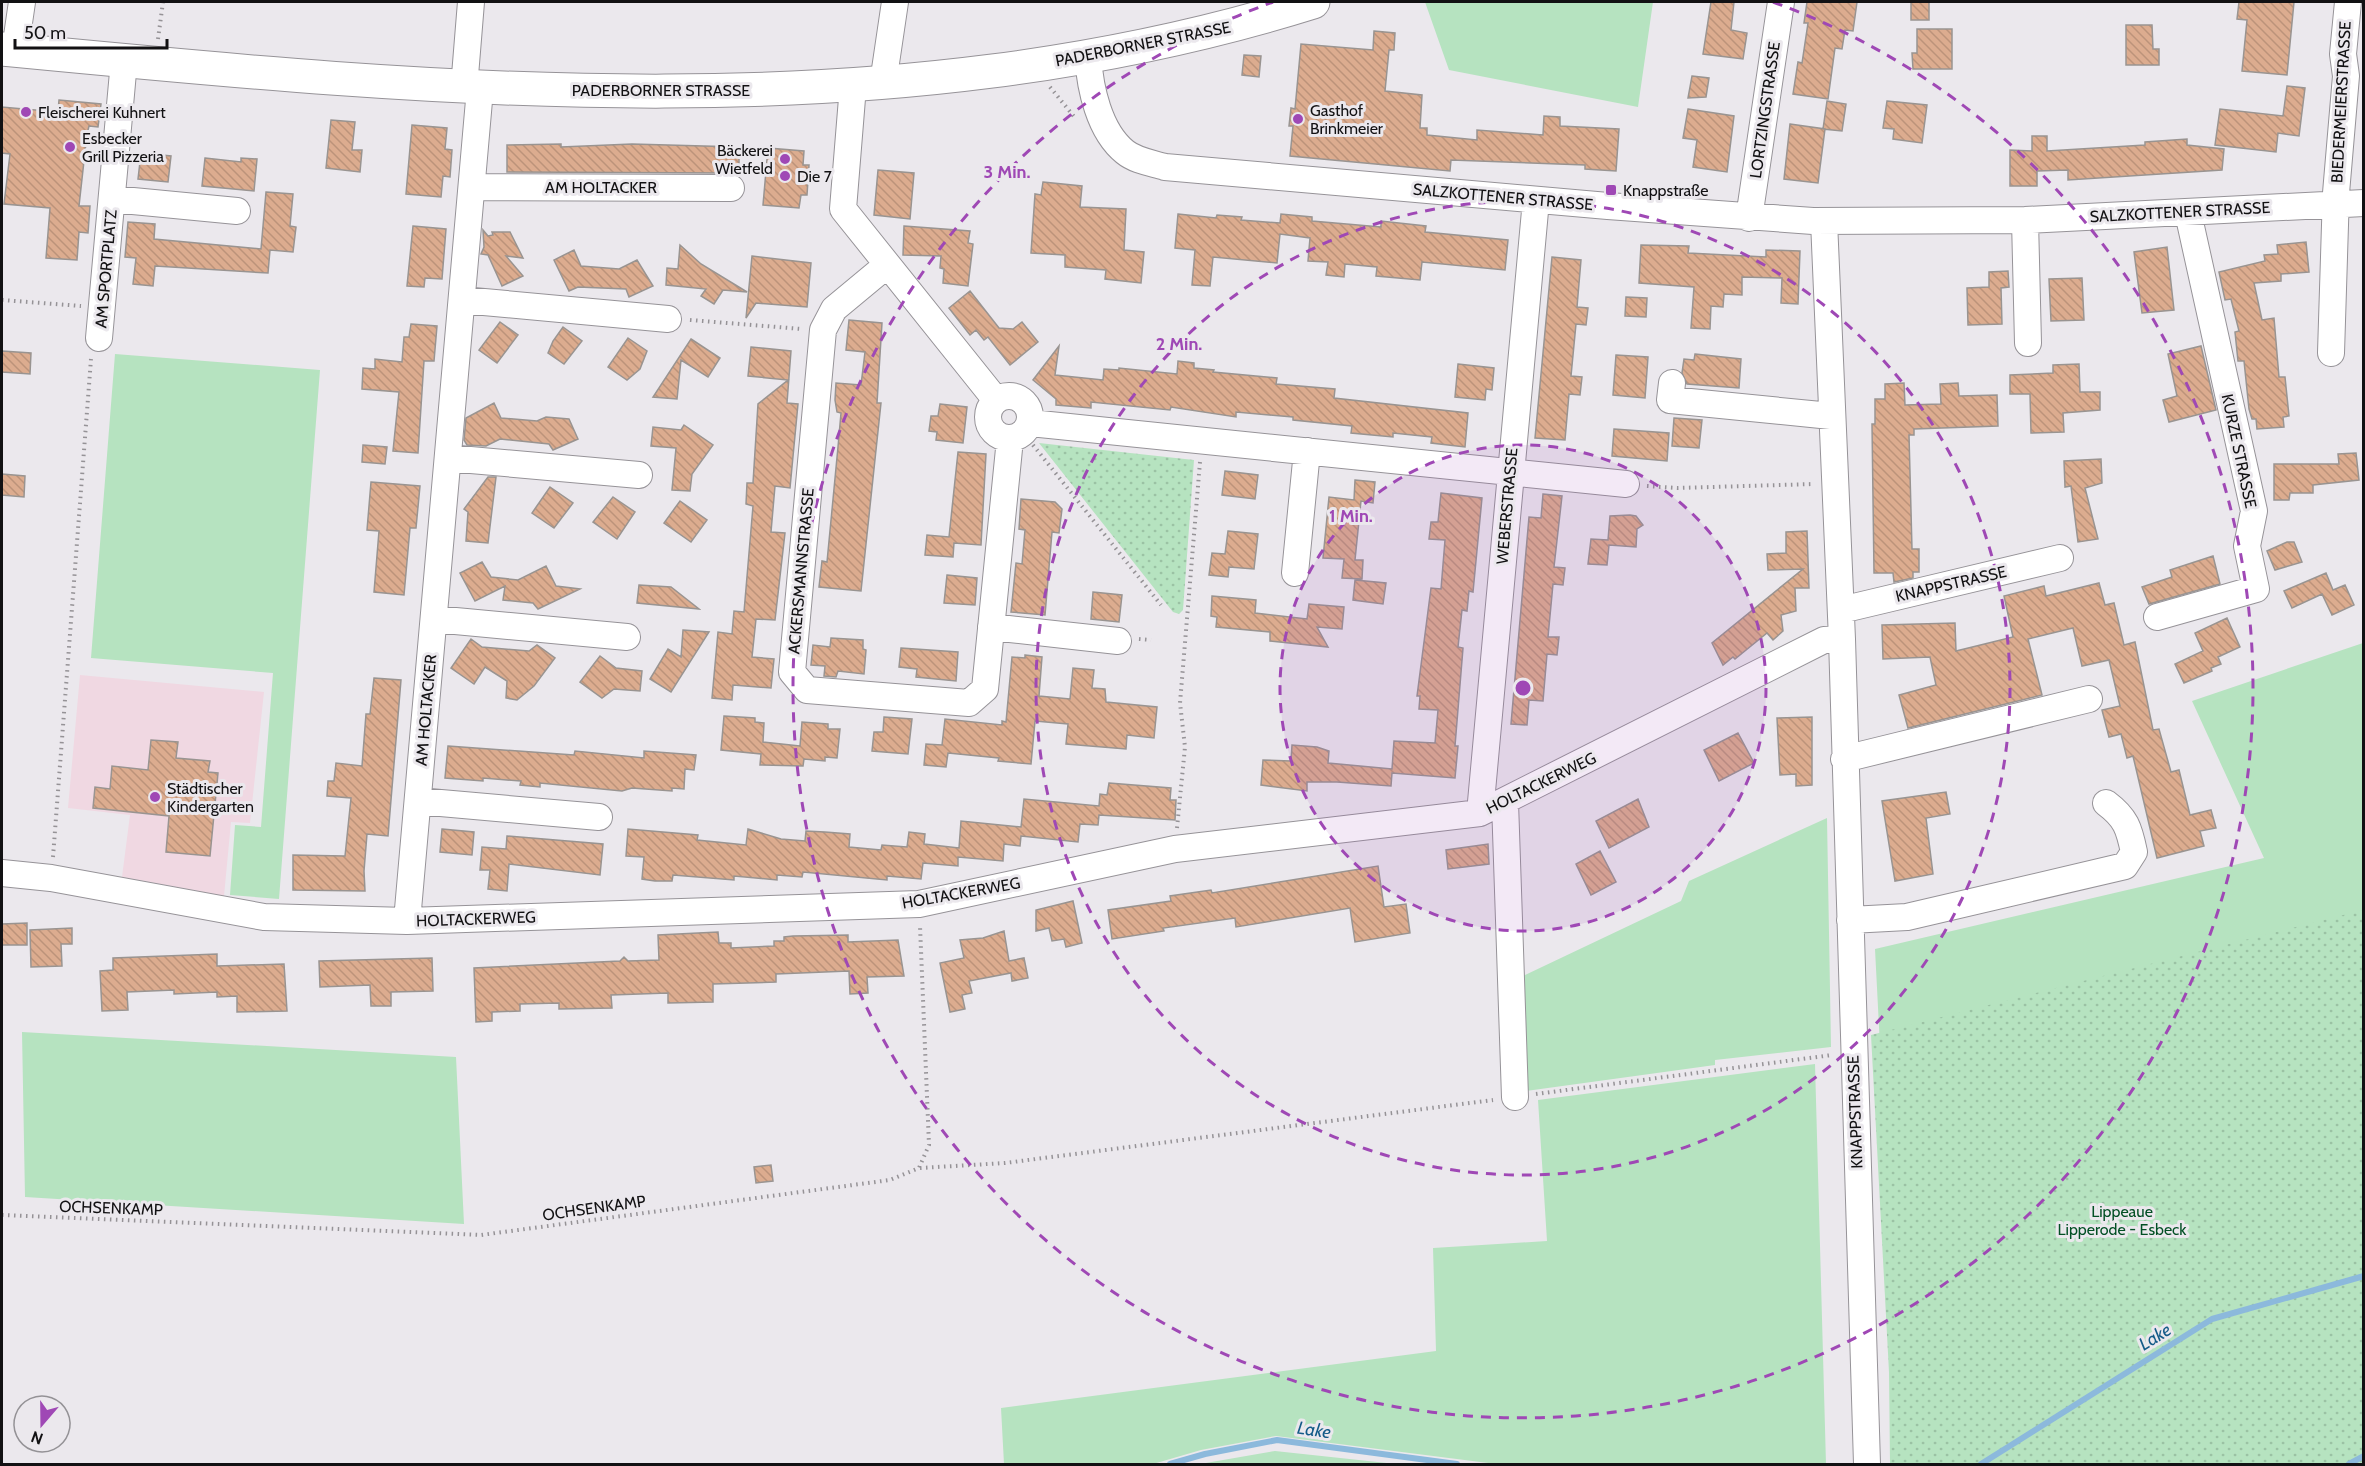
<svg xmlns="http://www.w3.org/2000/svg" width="2365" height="1466" font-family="Cabin,sans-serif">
  <defs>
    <pattern id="park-dots" width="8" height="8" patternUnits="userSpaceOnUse" patternTransform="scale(1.5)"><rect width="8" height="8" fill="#b6e3c0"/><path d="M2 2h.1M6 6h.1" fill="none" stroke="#9bc2a4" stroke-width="1.8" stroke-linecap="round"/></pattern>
    <pattern id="building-back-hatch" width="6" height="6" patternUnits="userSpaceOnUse" patternTransform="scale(1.5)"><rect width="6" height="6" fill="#dcac8f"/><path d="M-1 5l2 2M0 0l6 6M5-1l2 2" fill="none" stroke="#bc937a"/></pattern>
  </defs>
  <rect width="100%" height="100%" fill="#ebe8ed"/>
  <path fill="#f0d8e2" d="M80,675L264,692L250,823L231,822L224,896L122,877L130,815L68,808Z"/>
  <path fill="#b6e3c0" d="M1425,2H1653L1638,107L1449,70Z
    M115,354L320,370L279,899L230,895L235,825L261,827L273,673L91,658Z
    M2363,643V1228L1880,1046L1875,949L2264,858L2192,701Z
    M1827,818L1831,1047L1715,1060V1065L1526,1091L1523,976L1681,901L1689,881Z
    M22,1032L456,1057L464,1224L25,1197Z
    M1815,1064L1826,1464H1839H1496L1276,1436L1201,1450L1153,1464H1004L1001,1408L1436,1351L1433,1248L1547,1241L1538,1100Z
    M1275,1451L1396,1464H1200Z"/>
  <path fill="url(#park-dots)" d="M1039,443L1194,460L1183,610L1179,614L1173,612Z
    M2363,910V1464H1890L1889,1372L1871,1035Z"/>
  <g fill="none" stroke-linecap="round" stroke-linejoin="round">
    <path stroke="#8cb9dc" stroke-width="6" d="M1170,1464L1205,1454L1277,1440L1457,1464
      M1981,1464L2212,1319L2364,1276
      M2349,1464L2364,1456"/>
  </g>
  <path fill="url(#building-back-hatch)" stroke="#999491" stroke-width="1.5" d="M1711,2H1734L1731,30L1747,33L1743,59L1703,54Z
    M1807,2H1857L1853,31L1845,30L1842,49L1835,48L1828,99L1793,94L1798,62L1802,63L1808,23H1804Z
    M1911,2H1929V20H1911Z
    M2239,2H2294L2287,75L2242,71L2247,20L2237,19Z
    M2126,25H2152L2153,49H2159V65H2126Z
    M1917,29H1952V69H1913L1912,53H1917Z
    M1374,31L1395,33L1394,50H1389L1385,91L1422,95L1420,128H1427V135L1477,140V130L1543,135L1544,116L1560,117V126L1619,129L1616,171L1585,169V165L1451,160L1450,171L1290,156L1293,126H1289L1291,108L1295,109L1301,44L1373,50Z
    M1244,55L1261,56L1259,77L1242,75Z
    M1692,76L1709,78L1706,97L1688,98Z
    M2287,86L2305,88L2299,136L2278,133L2276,152L2215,145L2220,109L2283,116Z
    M59,100L101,104L98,127L89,126L87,134L79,206H90L88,233L79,232L77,260L46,258L50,208L4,204L10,154L2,153V107L58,112Z
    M1827,101L1846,104L1842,131L1823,129Z
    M1887,101L1927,105L1922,143L1893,139L1894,129L1883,128Z
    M1688,109L1734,116L1727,172L1693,167L1697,140L1683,138Z
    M331,120L355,122L352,150H362L360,172L326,168Z
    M1790,124L1825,129L1818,183L1784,179Z
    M412,125L447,128L445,149L452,150L450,177L443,176L441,197L406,194Z
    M2032,136H2047V151L2145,145V142L2187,139V145L2224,149L2222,170L2068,180V170L2037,171V186H2010V150L2032,151Z
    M561,144V147L632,144L739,147V175L731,173L507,172V145Z
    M768,148L804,151L803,165H809L807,195H801L799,208L763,205Z
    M141,153L171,156L168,182L138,179Z
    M205,158L241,162V158L257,159L254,191L202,186Z
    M878,170L914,173L910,219L874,215Z
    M1043,182L1082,186L1080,207L1126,209L1124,250L1144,252L1141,283L1105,279L1106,270L1065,267V255L1031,253L1035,194L1041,195Z
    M266,192L293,194L290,226L296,227L293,252L270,250L268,273L155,266L153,286L133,284L136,258L125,257L128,222L155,224L154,239L261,249Z
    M1178,214L1216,218L1217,215L1242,217L1241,220L1280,223L1281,214L1312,217V221L1381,227V221L1426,226L1425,232L1508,240L1505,270L1422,262L1420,280L1376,276L1377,267L1345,264L1344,277L1326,275L1328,262L1308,261L1310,238L1280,234L1277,263L1213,257L1210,286L1192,285L1195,250L1175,248Z
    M413,226L446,229L442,279L425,278L424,287L407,286Z
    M904,226L970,231L968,243L973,244L968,286L943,283L944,269L940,268L941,256L903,255Z
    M483,230L488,236L493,235L492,232H510L523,258L506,256L523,276L502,286L488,255L481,254L484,247Z
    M2306,242L2309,272L2281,274V281L2254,283L2262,320L2274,318L2279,377H2285L2289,416L2283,417L2284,427L2257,429L2256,419H2252L2249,409L2244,361H2238L2235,332L2239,331L2231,299L2225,300L2219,272L2265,261L2264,255L2278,254L2277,245Z
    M680,245L701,264L747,292L723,290L714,304L701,296L706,289L666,285L667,268L678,269Z
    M1641,245L1689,246L1688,253L1766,257V250L1800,251L1798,304L1781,303L1782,278L1742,277V295L1724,294L1723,307L1711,306L1710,329L1691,328L1694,287L1639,283Z
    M2167,247L2174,310L2142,313L2134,252Z
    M574,250L581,266L619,269L637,260L653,286L629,297L626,289L578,287L569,291L554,260Z
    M752,256L811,263L807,307L756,303L746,318Z
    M1552,257L1581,260L1577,307L1588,308L1586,325L1576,324L1571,376L1582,377L1580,395L1569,394L1565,440L1535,438Z
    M2008,271L2009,287L2001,288L2002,324L1968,325L1967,288L1989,287V272Z
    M2082,278L2084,320L2051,321L2049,279Z
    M970,291L999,328L1013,329L1022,322L1038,342L1010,365L988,337L984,340L976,330L970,335L949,308Z
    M1626,297L1647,298L1646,317L1625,316Z
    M849,320L882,323L877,403H881L861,591L819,587L822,561L827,562L838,447L841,413L837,412L835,400L836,383L861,385L865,352L846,350Z
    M500,322L518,335L497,363L479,350Z
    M411,324L437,326L434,361H424L418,453L393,451L399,392L362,389L363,368L375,369V359L402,362L404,337H409Z
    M563,327L582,341L564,364L548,353L553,341Z
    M628,338L647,351L640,369L627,380L608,367Z
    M691,339L720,358L708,377L681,360L677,399L653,397Z
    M1059,346L1055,375L1103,380L1104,369L1119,370V368L1177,374L1178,361L1194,363V368L1214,370L1213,372L1277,378L1276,384L1335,389L1334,398L1468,413L1465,447L1431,443L1432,437L1393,433V437L1351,433L1352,426L1293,420V417L1236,412V417L1171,407L1170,410L1091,402V408L1056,405V399L1033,380Z
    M2201,346L2216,410L2169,422L2163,400L2177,396L2168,354Z
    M751,347L791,351L787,403L798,404L790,488L775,486L771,532L785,533L775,620L756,619L752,657L774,659L771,688L733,685L732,700L712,698L718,632L732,634L734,611L744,612L753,506L746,504L747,483H753L758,404L788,380L748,376Z
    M2,351L31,353L30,374L2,372Z
    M1695,354L1741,359L1739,388L1687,384L1682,373L1684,359L1694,360Z
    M1616,355L1648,357L1645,398L1613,395Z
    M1458,364L1494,368L1492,390L1486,389L1485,400L1455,397Z
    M2079,364L2080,392H2100V410L2063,413L2064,432L2031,433L2030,394H2010V375L2053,373V365Z
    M1904,383L1905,405L1941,404L1940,384L1958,383L1959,396L1997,395L1998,426L1914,429V435H1909L1912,549H1919V572H1913V578L1894,582L1893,573H1874L1872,424H1875V399H1885V384Z
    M494,403L501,418L537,421L546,417L569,419L578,439L553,450L549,444L500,439L486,446L467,445L464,440L466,418Z
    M940,404L967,407L963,443L936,440L937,432L929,431L931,416H938Z
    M1674,418L1702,420L1699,448L1672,446Z
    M684,425L713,445L692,474L690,491L672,490L676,448L651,446L653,427L681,430Z
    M1614,429L1669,433L1667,461L1612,456Z
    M363,445L387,447L385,464L362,462Z
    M958,452L986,454L981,545L954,543L953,557L925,555L927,535L949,537Z
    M2356,453L2359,480L2313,485V493H2290L2289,500H2274V464H2339L2338,454Z
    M2101,459L2102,483L2085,488L2098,539L2078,542L2071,486L2065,487L2064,461Z
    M1225,471L1258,475L1255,499L1222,495Z
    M2,474L25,476L24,497L2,495Z
    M488,477H496L488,543L466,541L468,512L464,509Z
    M1355,480L1375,482L1373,503L1361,501L1355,560H1363L1362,579L1342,578L1344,559L1323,558L1329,497L1354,500Z
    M371,482L420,486L416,528H410L404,595L374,592L379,531L367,530Z
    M550,487L573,503L554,528L532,513Z
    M1441,493L1482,498L1473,592L1469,591L1467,611L1462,610L1458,647L1463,648L1455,746H1458L1455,778L1392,773L1391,786L1337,782H1307V791L1261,785L1263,760L1291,761L1292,745L1317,747L1329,751L1328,763L1392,769L1394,741L1435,743L1438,710L1419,709L1420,696H1417L1431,588L1441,589L1445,540L1429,539L1431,522H1438Z
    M1543,494L1562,496L1554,567L1565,568L1563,585L1553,584L1548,637H1559L1557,655L1547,654L1543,701L1529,700L1527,725L1511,724L1529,517L1541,518Z
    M613,497L635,512L617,539L593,522Z
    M1021,499L1055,502L1062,509L1059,533L1052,532L1045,615L1011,612L1016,563L1022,564L1025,530L1019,529Z
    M680,501L707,520L691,542L664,523Z
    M1630,515L1636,516L1643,525L1637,529L1636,547L1609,545L1607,565L1588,564L1591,539L1608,540L1610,516Z
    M1228,531L1258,534L1254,569L1229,567L1228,577L1209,575L1212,553L1225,554Z
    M1807,531L1809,588H1795L1796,611L1781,615L1783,631L1773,640L1767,633L1735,659L1733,657L1723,665L1712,643L1803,569L1768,570L1767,554L1786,553V532Z
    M2287,542H2294L2302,562L2275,570L2267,551Z
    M2213,556L2220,584L2149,604L2142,587L2172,577L2170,570Z
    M482,562L491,577L518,580L546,566L556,586L580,589L538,609L533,603L503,600L505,586L475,601L460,573Z
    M2326,573L2333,590L2345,585L2354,605L2332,615L2322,594L2292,608L2284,591Z
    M947,575L977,578L975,605L944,603Z
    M1355,580L1386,583L1383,604L1353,600Z
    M2099,583L2105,605L2114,603L2124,645L2135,642L2153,730L2159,729L2171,772L2179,770L2190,815L2211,810L2216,828L2200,831L2204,846L2157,858L2133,756L2127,758L2121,734L2109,737L2102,710L2120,706L2109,660L2082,666L2073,628L2028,639L2042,695L1908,728L1899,695L1936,685L1930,657L1883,659L1882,625L1955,623L1956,651L2013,637L2004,596L2044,586L2046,596Z
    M639,585L671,587L699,609L637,603Z
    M1093,592L1122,595L1119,622L1091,619Z
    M1212,596L1256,600L1255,613L1307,619L1309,604L1344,607L1342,629L1317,627L1328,647L1270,641V632L1216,627L1217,617L1211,616Z
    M2227,618L2240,647L2218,657L2221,664L2211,668L2212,671L2184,683L2175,664L2203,651L2195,633Z
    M683,630L709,632L671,692L650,679L668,649L681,657Z
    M831,638L863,640V649L866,650L864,674L838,671L836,677L824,676L825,666L811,665L813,645L830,647Z
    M471,639L482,647L529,651L537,645L555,658L534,686L517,700L506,698L507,681L485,667L474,684L451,668Z
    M901,648L958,652L956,681L916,677L917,669L899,667Z
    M1025,655L1042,657L1039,696L1070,699L1073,668L1094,670L1092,688L1105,689L1106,702L1157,707L1154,738L1127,735L1126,749L1066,744L1068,724L1035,721L1031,764L998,761L999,758L948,753L946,767L924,765L926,744L942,745L945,719L1002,725V721L1006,722L1012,657L1025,658Z
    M600,656L616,668L642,671L640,691L614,689L602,698L580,682Z
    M374,678L401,680L388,836L367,834L364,871L365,891L293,890V855L345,856L351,798L327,796L328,781H334L336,763L362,766L366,714H370Z
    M724,716L755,718V722L764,723L763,742L800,746L802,722L828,724V729H840L837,758L825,757V761L804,759L803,766L760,765L761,754L721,750Z
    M884,717L912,719L908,754L872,751L874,732H883Z
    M1812,717V785L1796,786V774L1780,775L1777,718Z
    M1738,733L1754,763L1719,781L1704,750Z
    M151,740L178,742L176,758L210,761L208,772L218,773L210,856L166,852L169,816L93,808L95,787L110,789L112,766L148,770Z
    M448,746L574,755L575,751L644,758V751L696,755L694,770L685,769L684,789L672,788V791L632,788L622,791L540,783V787L520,785L521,781L483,778V781L445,778Z
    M1109,783L1171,788L1170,800H1176L1175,820L1099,815L1098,825L1080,824L1078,842L1021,836L1020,846L1004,844L1003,861L958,857V866L923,863L921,879L887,876V880L803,872L802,877L777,875V880L734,876V880L673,875L672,881H655L642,879L644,857L626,856L628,829L698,835L697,840L746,845L748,829L781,839L805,841L806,831L825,832L850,834L849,847L881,850L882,845L907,847L909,832L925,834L924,844L959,848L961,821L1021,827L1024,799L1099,806L1100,794L1107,795Z
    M1946,792L1950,814L1926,818L1933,874L1895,881L1882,801Z
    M1638,799L1649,827L1609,848L1596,821Z
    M442,829L474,832L472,855L440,852Z
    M507,836L603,844L600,875L509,864L507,891L488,889L490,870H480L482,847L506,849Z
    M1488,844L1489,864L1448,869L1446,850Z
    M1600,851L1616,882L1591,895L1576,864Z
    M1378,866L1384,907L1406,904L1410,933L1355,942L1350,908L1236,927L1235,918L1163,928L1164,931L1112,939L1108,910L1171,901L1170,896L1211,890L1212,893Z
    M1073,901L1082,943L1066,947L1064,939L1052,941L1049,928L1036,931V910Z
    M27,923V945H2V924Z
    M72,928V944H61L62,966L31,967L30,930Z
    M1004,931L1009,961L1024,958L1028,978L1012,981L1011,973L969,981L972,993L962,995L965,1009L950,1012L940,963L964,958L960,940L983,938Z
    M718,932L719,943H731V948L774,946V941H784V937L793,936L848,935V942L898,940L904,976L867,977L868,993L850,994L849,971L776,974V982L713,984V1002L668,1003V993L611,995L612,1008L559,1009V1003L520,1004V1011L492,1012V1021L476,1022L474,968L620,961L624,957L628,961L659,960L658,935Z
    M217,954V966L284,964L287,1011L237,1012V996L217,997V992L174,994V990L127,992L128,1010L102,1011L100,971L113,970V958Z
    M432,958L433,991L391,992V1006H371L370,985L320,987L319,961Z
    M771,1165L773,1181L756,1183L754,1167Z"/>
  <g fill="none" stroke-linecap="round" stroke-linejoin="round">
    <g stroke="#969398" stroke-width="28">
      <path id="minor" d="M15,50L22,2
        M1088,57C1090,88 1099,131 1125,152C1136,161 1152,163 1165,167L1608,206L1813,221L2025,220L2364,203
        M883,83L895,2
        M853,86L843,209L996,400
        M464,88L471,2
        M472,187L731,188
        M112,199L237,211
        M1749,218L1781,2
        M2025,220L2028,343
        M1824,221L1842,639L1867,1464
        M887,265L834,309L823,330L792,672L807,690L969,703L985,689L1010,439
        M462,300L668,319
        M99,338L124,61
        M2331,353L2336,193L2346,76L2343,54L2348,2
        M1672,383L1670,400L1831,416
        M988 417a21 21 0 1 1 42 0a21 21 0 1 1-42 0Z
        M1030,423L1626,484
        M448,458L639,475
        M1295,573L1307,451
        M1841,610L2060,558
        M2157,617L2256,589L2247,546L2254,511L2188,213
        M434,619L627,637
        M991,627L1118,641
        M1844,759L2089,699
        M418,801L599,817
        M1505,802L1515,1097
        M1480,813L1536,200
        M2,873L51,878L264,917L407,921L919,904L1175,849L1480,813L1824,640L1842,639
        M1850,920L1907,917L2125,866L2134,852C2129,828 2126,818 2106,803
        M407,921L480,89"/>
    </g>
    <g stroke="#969398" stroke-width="35">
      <path id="major" d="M2,49C438,91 887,135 1313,2"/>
    </g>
    <path stroke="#959296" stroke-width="4" stroke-dasharray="1.5 4.5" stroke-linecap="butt" d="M158,39L163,2
      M1050,87L1076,119
      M2,300L81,306
      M690,320L802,329
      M1033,445L1161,605
      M1647,486L1677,488L1814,484
      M1139,639L1151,640
      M1177,828L1185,747L1180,703L1200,462
      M53,857L91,359
      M1536,1094L1832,1055
      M920,1168L1005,1163L1493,1100
      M2,1215L481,1235L890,1180L919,1168L929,1145L920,926"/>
    <use href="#minor" stroke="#fff" stroke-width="26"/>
    <use href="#major" stroke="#fff" stroke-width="33"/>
  </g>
  <circle cx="1523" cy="688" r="243" fill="#9f48b5" fill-opacity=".12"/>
  <g fill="none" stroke="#9f48b5" stroke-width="3" stroke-dasharray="10 8">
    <circle cx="1523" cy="688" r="243"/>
    <circle cx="1523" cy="688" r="487"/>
    <path d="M1773 2A730 730 0 1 1 1273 2"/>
  </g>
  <g fill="#9f48b5" stroke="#ebe8ed" stroke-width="2">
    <circle cx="26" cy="112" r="6"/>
    <circle cx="1298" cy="119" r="6"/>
    <circle cx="70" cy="147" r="6"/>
    <circle cx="785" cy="159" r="6"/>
    <circle cx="785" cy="176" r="6"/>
    <rect x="1605" y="184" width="12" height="12" rx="3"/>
    <circle cx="155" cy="797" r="6"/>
  </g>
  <g text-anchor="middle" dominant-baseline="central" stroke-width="6" stroke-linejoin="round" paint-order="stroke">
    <g font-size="16" fill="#121113" stroke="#ebe8ed">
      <text transform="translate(1143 44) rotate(-11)">PADERBORNER STRASSE</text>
      <text x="661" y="90">PADERBORNER STRASSE</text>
      <text transform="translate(2341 102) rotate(-87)">BIEDERMEIERSTRASSE</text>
      <text transform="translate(1765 110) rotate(-82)">LORTZINGSTRASSE</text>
      <text x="601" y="187">AM HOLTACKER</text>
      <text transform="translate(1503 197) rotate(5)">SALZKOTTENER STRASSE</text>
      <text transform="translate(2180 212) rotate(-3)">SALZKOTTENER STRASSE</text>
      <text transform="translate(106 269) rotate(-85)">AM SPORTPLATZ</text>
      <text transform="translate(2239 451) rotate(78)">KURZE STRASSE</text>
      <text transform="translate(1507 506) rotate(-85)">WEBERSTRASSE</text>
      <text transform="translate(801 571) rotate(-85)">ACKERSMANNSTRASSE</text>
      <text transform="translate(1951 584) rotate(-13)">KNAPPSTRASSE</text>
      <text transform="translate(426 710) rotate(-85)">AM HOLTACKER</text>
      <text transform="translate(1541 783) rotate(-26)">HOLTACKERWEG</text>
      <text transform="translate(961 893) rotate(-10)">HOLTACKERWEG</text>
      <text transform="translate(476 919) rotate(-2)">HOLTACKERWEG</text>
      <text transform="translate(1855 1112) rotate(-92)">KNAPPSTRASSE</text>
      <text transform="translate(111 1208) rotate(2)">OCHSENKAMP</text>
      <text transform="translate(594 1208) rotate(-8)">OCHSENKAMP</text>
    </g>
    <g font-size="16" fill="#121113" stroke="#ebe8ed" text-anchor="start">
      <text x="1310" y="110">Gasthof<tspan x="1310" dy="18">Brinkmeier</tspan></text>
      <text x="38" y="112">Fleischerei Kuhnert</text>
      <text x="82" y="138">Esbecker<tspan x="82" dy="18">Grill Pizzeria</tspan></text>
      <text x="773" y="150" text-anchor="end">Bäckerei<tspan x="773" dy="18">Wietfeld</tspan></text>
      <text x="797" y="176">Die 7</text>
      <text x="1623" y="190">Knappstraße</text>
      <text x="167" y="788">Städtischer<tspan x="167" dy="18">Kindergarten</tspan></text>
    </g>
    <g font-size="16" fill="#035025" stroke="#ebe8ed">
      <text x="2122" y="1211">Lippeaue<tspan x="2122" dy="18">Lipperode - Esbeck</tspan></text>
    </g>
    <g font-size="18" font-style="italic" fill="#145b88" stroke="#ebe8ed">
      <text transform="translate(2155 1337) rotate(-32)">Lake</text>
      <text transform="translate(1314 1430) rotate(8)">Lake</text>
    </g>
  </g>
  <circle cx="1523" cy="688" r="9" fill="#9f48b5" stroke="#ebe8ed" stroke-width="3"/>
  <g font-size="18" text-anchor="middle" font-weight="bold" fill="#9f48b5" stroke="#ebe8ed" stroke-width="6" stroke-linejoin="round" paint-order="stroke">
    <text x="1007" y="178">3 Min.</text>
    <text x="1179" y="350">2 Min.</text>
    <text x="1351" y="522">1 Min.</text>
  </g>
  <rect width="2365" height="1466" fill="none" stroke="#121113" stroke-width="6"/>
  <g transform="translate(42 1424) rotate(200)"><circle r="28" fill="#ebe8ed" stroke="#949296" stroke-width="1.5"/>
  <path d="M0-4.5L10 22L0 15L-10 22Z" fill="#9f48b5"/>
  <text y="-9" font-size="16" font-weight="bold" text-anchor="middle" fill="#121113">N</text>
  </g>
  <path d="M15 39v9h152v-9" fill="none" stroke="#121113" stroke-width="3"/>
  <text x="24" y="39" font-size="18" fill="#121113" stroke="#ebe8ed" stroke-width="4.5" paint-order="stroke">50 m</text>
</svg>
